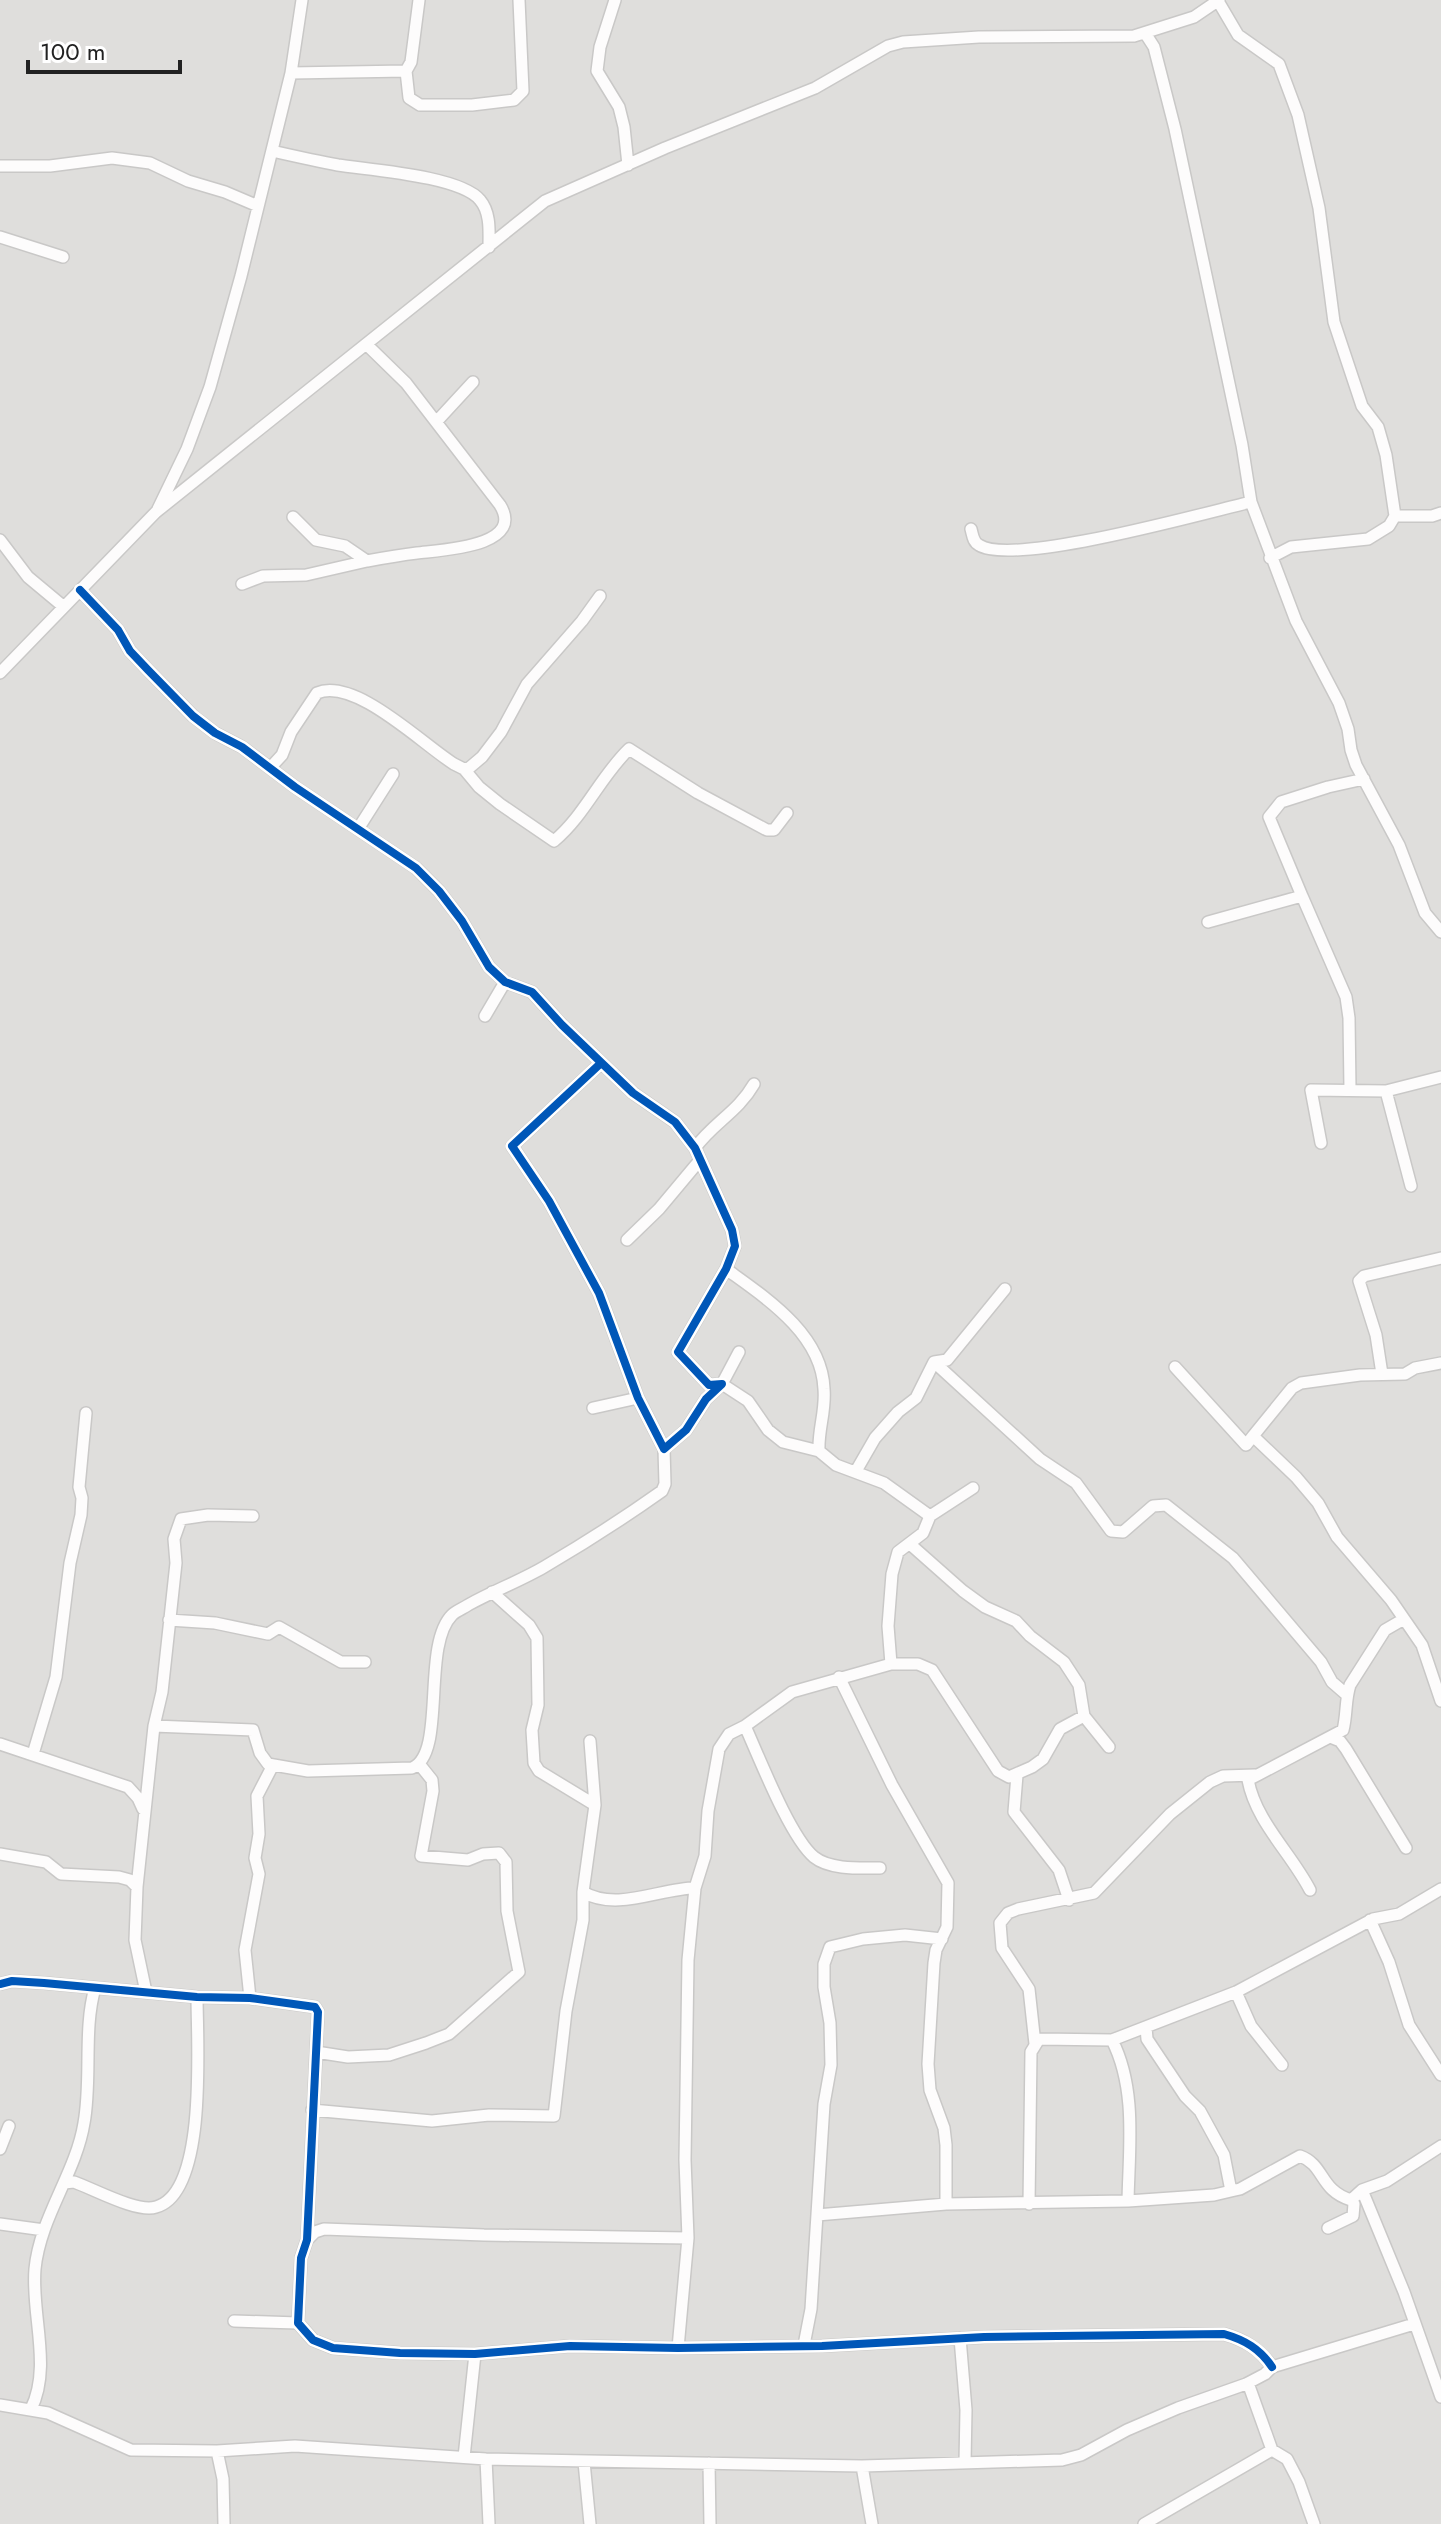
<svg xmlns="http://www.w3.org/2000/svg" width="1441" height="2524" font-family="Jost,sans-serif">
  <rect width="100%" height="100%" fill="#f0eeeb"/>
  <path fill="#dfdedc" d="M0,0H1441V2524H0Z"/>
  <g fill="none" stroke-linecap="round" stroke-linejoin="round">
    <g stroke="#c9c8c7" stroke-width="14">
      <path id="minor" d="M615,0L600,47L597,71L619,107L624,127L628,165
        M1218,1L1238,35L1279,64L1298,115L1319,208L1334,322L1362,406L1378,427L1386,455L1395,516L1389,526L1368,539L1291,547L1270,558
        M1145,33L1154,47L1175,129L1242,445L1251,502L1296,621L1339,703L1348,729L1351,750L1356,765L1399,845L1425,913L1441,932
        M406,71L411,62L419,0
        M291,73L406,71L409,98L420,105H472L514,100L523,91L519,0
        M272,151C294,156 316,161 338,165C370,170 460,176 480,200C491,213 489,232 489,247
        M0,166H50L112,158L150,163L188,181L225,192L258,206
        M0,237L63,257
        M437,421L473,382
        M158,509L187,449L210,387L241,276L291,73L302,0
        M1395,516H1432L1441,513
        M293,517L316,540L345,546L367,561C383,558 400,555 417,553C440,550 526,547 500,505L406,383L366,344
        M971,529C973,536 973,542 979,545C1013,567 1204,513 1251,502
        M0,540L28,577L64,607
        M242,584L263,576L306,575L367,561
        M80,590L118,630L130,651L148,670L193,716L215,733L242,747L295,787L416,868L439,891L462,921L489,967L505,982L532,992L562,1025L633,1093L675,1122L695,1148L732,1230L735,1246L726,1269L678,1352L709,1385L722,1384L706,1399L686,1430L664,1449L638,1398L599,1293L549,1201L512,1146L601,1063
        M0,673L156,512L545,201L665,148L815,88L888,46L903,42L979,37L1134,36L1194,17L1219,0
        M270,768L282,755L291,732L317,693C355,677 422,744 454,764L464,769L469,768L482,757L501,732L527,684L582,621L600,596
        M464,769L479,787L500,804L554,841C585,815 600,777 629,749L698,793L767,830H774L787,813
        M358,829L393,774
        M1302,896L1346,997L1349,1018L1350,1089
        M1208,922L1302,896L1269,817L1281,802L1328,787L1364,779
        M485,1016L505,982
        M1386,1091L1411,1186
        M1321,1143L1311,1090L1386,1091L1441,1077
        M695,1148C713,1123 738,1112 754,1084
        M627,1240L659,1209L700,1160
        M726,1269C766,1298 822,1334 824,1389C826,1411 818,1429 819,1451
        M739,1352L722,1384L748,1401L768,1430L783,1442L819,1451L836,1465L884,1483L930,1516L923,1533L898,1552L892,1574L888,1626L891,1664
        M934,1362L1040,1459L1076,1483L1111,1531L1123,1532L1153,1506L1166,1505L1233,1558L1321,1662L1332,1682L1347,1695
        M1441,1363L1415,1368L1405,1374L1360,1375L1301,1383L1292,1388L1253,1436L1296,1477L1318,1503L1337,1537L1391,1600L1422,1645L1441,1701
        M1175,1367L1246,1445L1253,1436
        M1382,1374L1376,1335L1359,1281L1364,1276L1441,1258
        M593,1408L638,1398
        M856,1471L875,1438L898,1412L916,1398L934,1362L947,1360L1005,1289
        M930,1516L973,1488
        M911,1545L963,1591L985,1607L1016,1621L1030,1636L1064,1662L1079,1685L1084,1716
        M492,1592L529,1625L537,1638L538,1705L532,1730L534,1763L539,1771L595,1805
        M169,1620L215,1623L268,1634L279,1627L341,1662H365
        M839,1677L892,1785L948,1883L947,1927L936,1950L934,1963L928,2064L930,2090L944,2128L946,2145V2204
        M154,1726L253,1730L260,1753L268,1764L308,1771L412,1768C447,1754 421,1646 452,1615C456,1611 464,1608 468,1605C493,1591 520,1581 544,1567C585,1543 624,1518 662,1491L665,1484L664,1449
        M745,1726C759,1757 790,1837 814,1857C830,1870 861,1868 880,1868
        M1330,1737L1340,1741L1346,1749L1406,1848
        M0,1744L128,1787L138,1798L143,1809
        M33,1754L56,1677L70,1563L81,1515L82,1498L79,1487L86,1413
        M1017,1775L1014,1812L1059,1870L1069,1900
        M0,1854L46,1862L61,1874L119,1877L130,1880L137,1887
        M1310,1890C1291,1853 1256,1822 1248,1780L1343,1730C1347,1715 1345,1700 1350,1685L1385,1630L1404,1619
        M583,1892C617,1912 661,1888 695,1888
        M1370,1920L1389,1962L1409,2025L1441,2075
        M0,1984L12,1981L44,1983L197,1997L250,1998L315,2007L318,2012L307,2240L301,2258L298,2323L313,2340L333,2348L400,2353L475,2354L570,2346L678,2348L822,2346L984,2337L1224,2334C1245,2340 1260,2349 1272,2367
        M146,1992L135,1940L137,1887L154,1726L162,1692L176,1563L174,1539L181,1519L208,1515L253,1516
        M1236,1992L1251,2026L1282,2065
        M250,1998L245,1950L259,1874L255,1858L259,1834L257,1796L273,1765
        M1112,2040C1137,2089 1129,2148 1128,2201
        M1035,2044L1029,1989L1002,1948L1000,1923L1008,1913L1018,1909L1094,1893L1170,1814L1210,1782L1223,1776L1255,1775
        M316,2052L348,2057L389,2055L426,2043L449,2034L519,1972L507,1911L506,1862L499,1853L483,1854L468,1860L421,1856L433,1791L432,1780L420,1765
        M312,2110L432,2121L489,2115L554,2116L566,2011L583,1920V1892L595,1805L590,1741
        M0,2149L9,2126
        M64,2183L74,2182C94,2189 137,2213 156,2207C208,2193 197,2042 197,1997
        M1362,2190L1404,2292L1441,2397
        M1231,2191L1240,2189L1300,2156C1325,2165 1319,2190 1351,2200L1362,2190L1387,2181L1441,2146
        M1029,2204L1031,2052L1039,2039L1112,2040L1236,1992L1373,1919L1399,1914L1441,1889
        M817,2215L946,2204L1128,2201L1214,2195L1231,2191L1224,2155L1200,2111L1185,2096L1147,2039L1146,2027
        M0,2224L44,2230
        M1328,2228L1353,2216L1354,2204L1351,2200
        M307,2240L315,2232L324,2229L484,2235L688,2238
        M234,2321L298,2323
        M960,2338L966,2410L965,2462
        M804,2345L811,2309L824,2104L831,2065L830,2023L824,1987V1964L830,1947L863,1939L905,1935L942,1939
        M678,2348L688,2238L685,2160L688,1960L695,1888L705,1856L708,1811L719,1749L729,1734L745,1726L792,1692L891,1664H918L932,1670L998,1771L1009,1777L1032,1767L1043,1759L1060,1729L1084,1716L1109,1747
        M1248,2383L1272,2450L1287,2459L1299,2482L1314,2524
        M0,2405L48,2413L131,2450L217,2451L295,2446L486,2459L862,2466L1062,2460L1081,2455L1127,2430L1178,2408L1246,2384L1265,2374L1272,2367L1414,2324
        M31,2409C52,2367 31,2314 35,2269C40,2217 76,2173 84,2123C92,2080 83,2029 95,1988
        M217,2451L223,2479L224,2524
        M464,2457L475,2354
        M486,2459L489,2524
        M584,2462L590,2524
        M709,2463L710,2524
        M862,2466L872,2524
        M1144,2524L1272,2450"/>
    </g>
    <use href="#minor" stroke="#fdfcfc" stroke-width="11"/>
    <g stroke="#fff" stroke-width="13">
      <path id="cycleway" d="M80,590L118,630L130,651L148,670L193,716L215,733L242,747L295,787L416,868L439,891L462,921L489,967L505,982L532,992L562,1025L633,1093L675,1122L695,1148L732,1230L735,1246L726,1269L678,1352L709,1385L722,1384L706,1399L686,1430L664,1449L638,1398L599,1293L549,1201L512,1146L601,1063
        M0,1984L12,1981L44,1983L197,1997L250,1998L315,2007L318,2012L307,2240L301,2258L298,2323L313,2340L333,2348L400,2353L475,2354L570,2346L678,2348L822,2346L984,2337L1224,2334C1245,2340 1260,2349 1272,2367"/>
    </g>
    <use href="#cycleway" stroke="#0057b8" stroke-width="8"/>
  </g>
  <path d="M28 60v12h152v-12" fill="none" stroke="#222222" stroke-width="4"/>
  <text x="40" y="60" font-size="24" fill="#222222" stroke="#ffffff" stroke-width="6" paint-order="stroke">100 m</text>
</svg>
